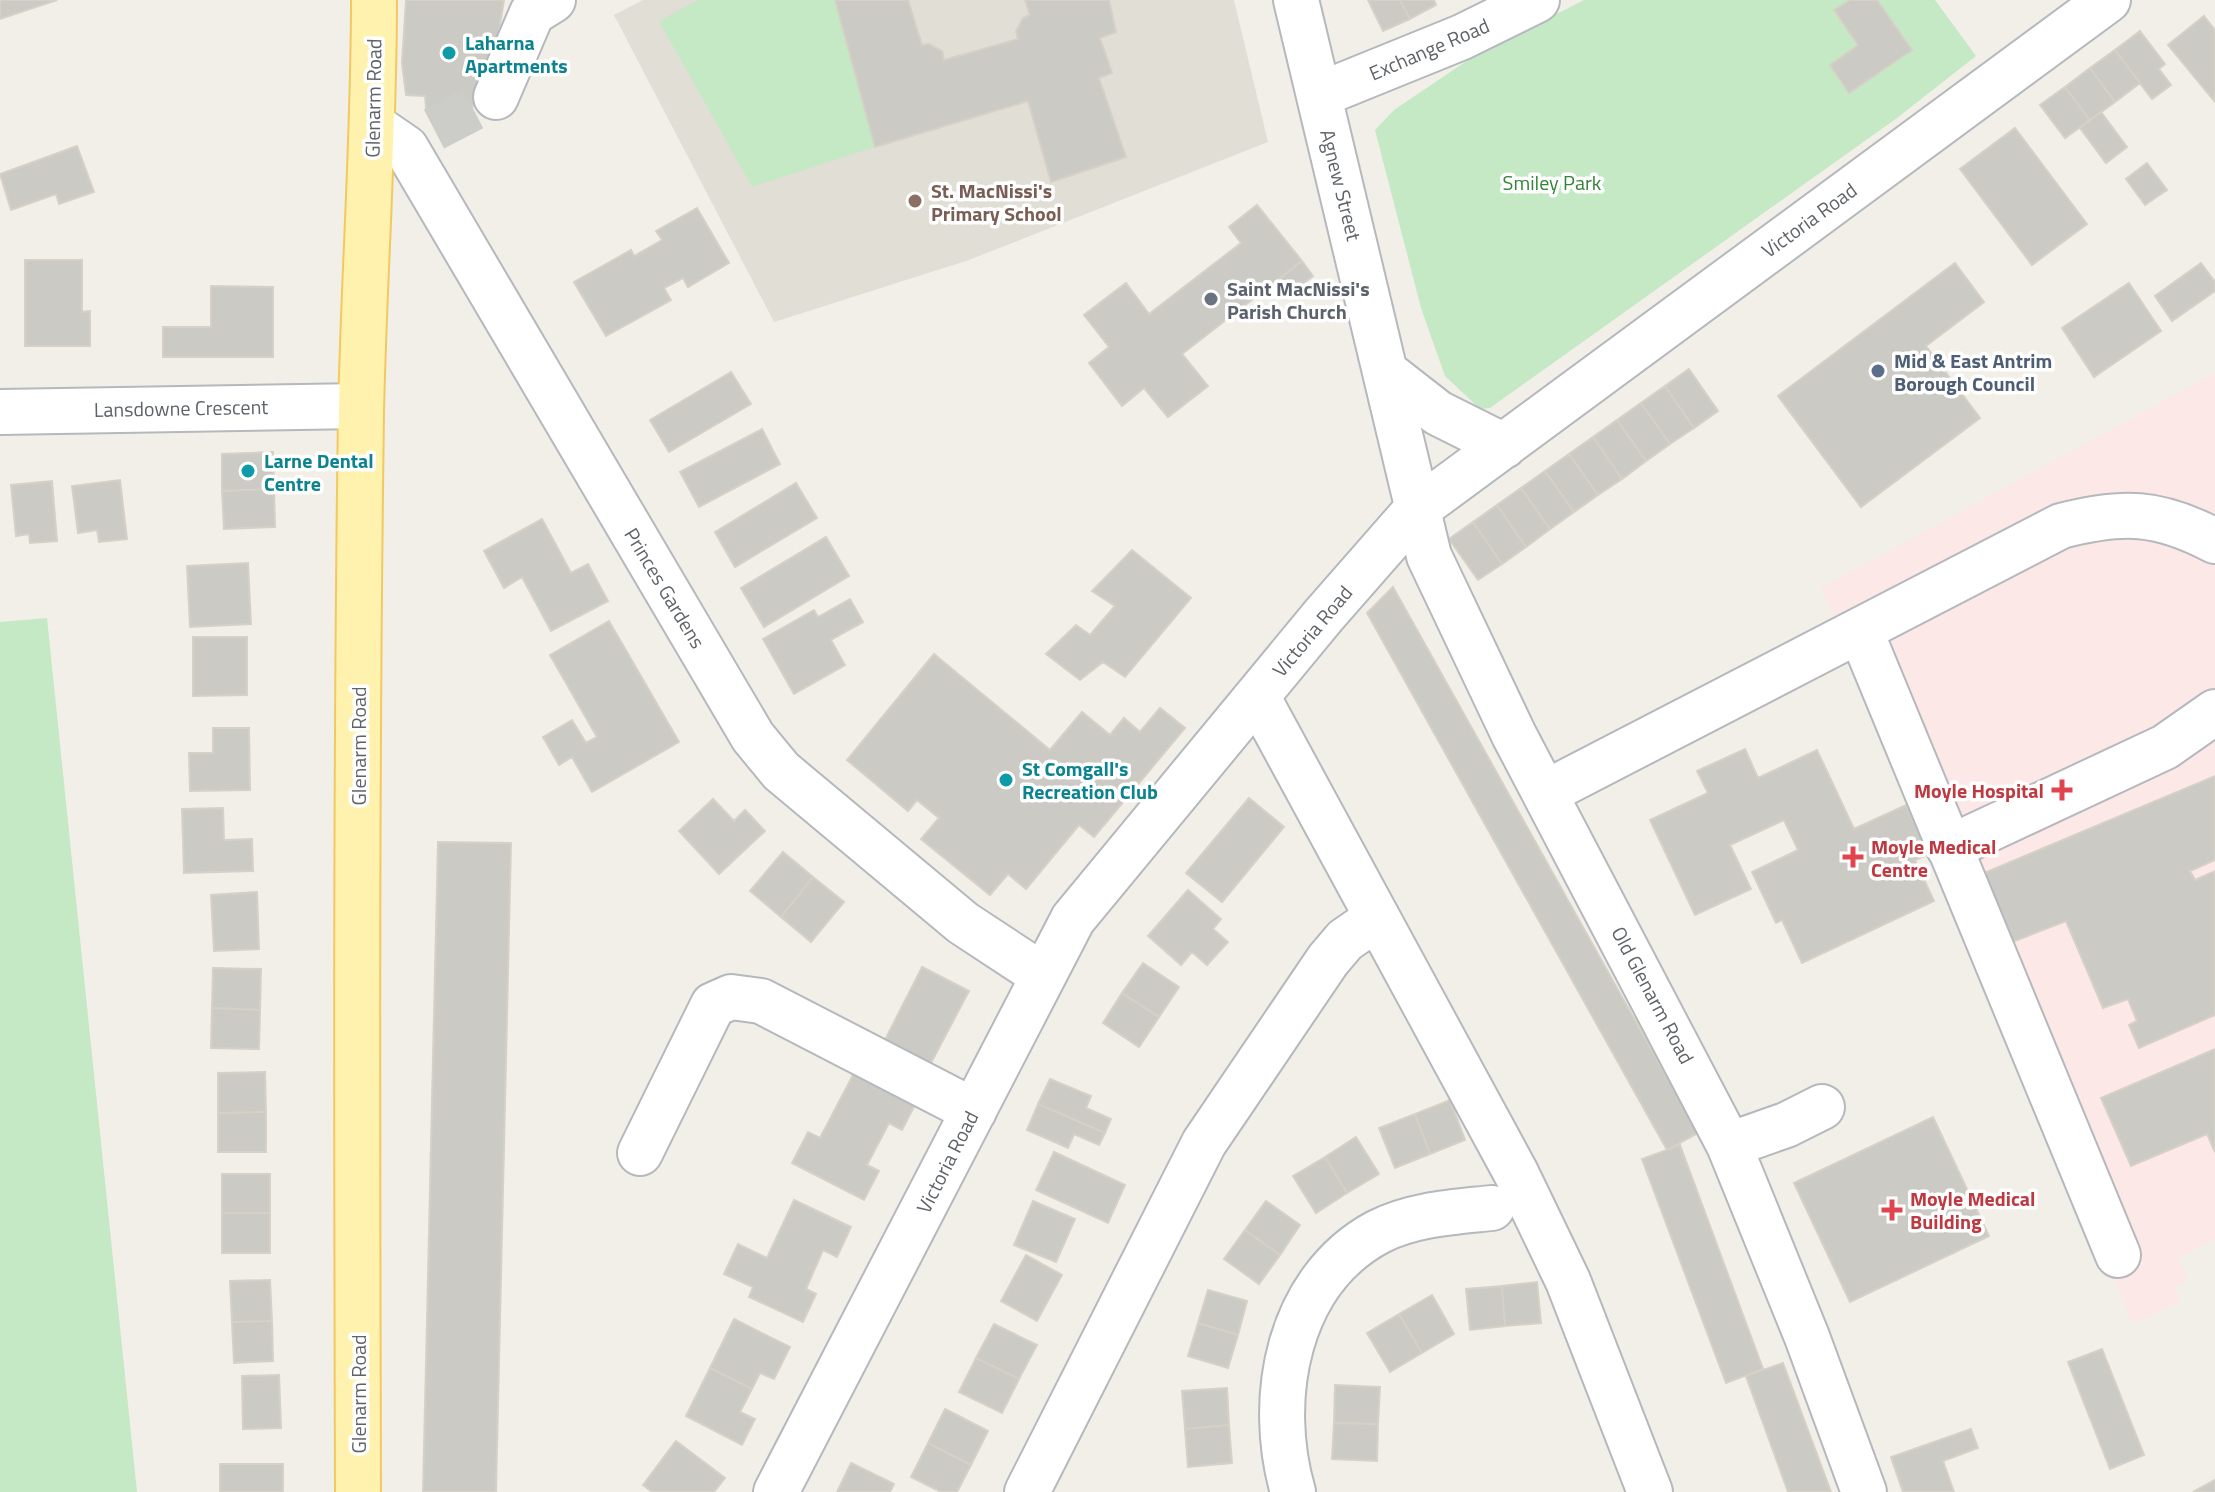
<svg xmlns="http://www.w3.org/2000/svg" width="2215" height="1492" font-family="'Titillium Web',sans-serif">
  <rect width="100%" height="100%" fill="#f1efe8"/>
  <path fill="#e1ded6" d="M643,0H1234L1268,142L969,260L774,322L614,15Z"/>
  <path fill="#fce8e6" d="M2215,373V1240L2178,1258L2188,1279L2175,1287L2180,1301L2133,1324L2022,1061L2013,1027L1821,588Z"/>
  <path fill="#c5e8c5" d="M698,0H835L875,147L752,187L659,21Z
    M1584,0H1935L1976,56L1897,118L1490,408L1480,409L1445,376L1421,308L1375,130L1394,110L1474,56Z
    M47,618L137,1492H0V622Z"/>
  <path fill="#cccac5" stroke="#d6d1c6" stroke-width="2" d="M0,0H57L0,19Z
    M406,0H504L487,105L474,102L471,112L426,108L425,96L406,95L402,63Z
    M835,0H908L922,45L929,44L942,51L944,60L1018,39L1016,31L1023,18L1030,15L1025,0H1109L1116,32L1100,38L1112,73L1099,78L1126,157L1051,182L1028,101L875,147Z
    M1368,0H1400L1410,19L1383,31Z
    M1400,0H1434L1436,5L1410,19Z
    M1850,0H1877L1912,50L1849,93L1830,65L1858,45L1834,10Z
    M2204,16L2215,30V102L2168,45Z
    M2140,31L2165,64L2159,69L2171,85L2152,99L2115,50Z
    M2115,50L2140,83L2115,102L2090,68Z
    M2090,68L2115,102L2090,120L2065,87Z
    M2065,87L2090,120L2065,138L2040,105Z
    M2101,112L2127,147L2106,163L2080,128Z
    M2015,128L2087,224L2032,265L1960,169Z
    M77,146L94,192L59,204L56,194L11,210L0,174Z
    M2147,163L2167,190L2145,205L2126,179Z
    M1257,205L1302,261L1182,354L1208,386L1168,417L1144,388L1122,406L1089,363L1109,347L1084,315L1126,283L1149,314L1241,243L1229,227Z
    M697,208L729,263L688,287L683,278L664,288L671,300L606,336L574,282L631,250L634,256L662,240L656,231Z
    M25,260H82V312L90,311V346H25Z
    M1302,261L1313,276L1291,293L1279,279Z
    M1955,263L1984,302L1926,346L1980,418L1861,507L1778,396Z
    M2201,263L2215,282V291L2172,321L2155,296Z
    M2129,283L2161,331L2094,377L2062,328Z
    M211,286L273,287V357H163V327H211Z
    M1689,369L1718,411L1694,428L1665,386Z
    M731,372L751,404L669,452L650,420Z
    M1665,386L1694,428L1670,444L1641,403Z
    M1641,403L1670,444L1646,461L1617,420Z
    M1617,420L1646,461L1622,479L1593,437Z
    M762,429L780,464L699,507L680,472Z
    M1593,437L1622,479L1598,495L1569,454Z
    M273,452L274,489L222,491V454Z
    M1569,454L1598,495L1574,512L1545,471Z
    M1545,471L1574,512L1550,529L1521,488Z
    M120,480L127,539L99,542L97,530L78,533L72,486Z
    M52,481L57,541L30,543L29,534L16,536L11,485Z
    M796,483L817,518L735,567L715,532Z
    M1521,488L1550,529L1526,547L1497,505Z
    M274,489L275,527L224,529L222,491Z
    M1497,505L1526,547L1502,564L1473,522Z
    M542,519L571,573L588,564L608,601L551,631L522,577L504,588L484,551Z
    M1473,522L1502,564L1478,580L1449,539Z
    M826,537L849,576L764,627L741,588Z
    M1132,550L1191,598L1125,677L1103,662L1080,680L1046,654L1076,625L1090,635L1115,606L1092,591Z
    M248,563L251,624L190,627L187,566Z
    M1393,587L1698,1133L1667,1150L1367,613Z
    M850,599L863,622L831,640L845,665L794,694L763,639L814,610L818,617Z
    M609,621L679,742L592,792L572,757L559,765L543,737L572,720L586,743L597,737L550,655Z
    M193,637H247V695L193,696Z
    M934,654L1050,750L1082,712L1110,735L1124,718L1140,732L1160,708L1185,728L1094,837L1079,825L1026,889L1008,874L990,895L921,839L939,818L917,800L908,811L847,760Z
    M213,728H249L250,790L190,791L189,753H213Z
    M1745,749L1758,778L1817,750L1854,829L1906,805L1929,854L1915,860L1934,901L1802,963L1782,920L1776,923L1752,872L1798,850L1784,820L1730,845L1751,889L1695,915L1650,820L1708,793L1697,771Z
    M2215,776V860L2190,871L2195,880L2215,871V1015L2139,1048L2129,1025L2137,1021L2128,999L2103,1008L2066,921L2002,946L1972,878Z
    M1249,798L1284,827L1222,902L1186,873Z
    M713,799L734,821L745,810L765,831L719,874L679,831Z
    M223,808L224,840L252,839L253,871L184,873L182,809Z
    M438,842L511,843L496,1492H423Z
    M783,852L813,877L781,917L750,891Z
    M813,877L844,902L811,942L781,917Z
    M1188,890L1221,919L1213,929L1228,942L1207,965L1192,952L1181,965L1148,936Z
    M257,892L259,949L214,951L211,895Z
    M1143,963L1179,987L1159,1017L1122,993Z
    M922,967L969,991L931,1063L885,1040Z
    M213,968L261,969L260,1010L212,1008Z
    M1122,993L1159,1017L1139,1047L1103,1023Z
    M212,1008L260,1010L259,1049L211,1048Z
    M2215,1049V1152L2207,1134L2131,1166L2101,1098Z
    M855,1071L916,1103L902,1130L889,1123L867,1165L879,1171L864,1200L792,1163L808,1132L820,1138Z
    M265,1072L266,1112L218,1113V1073Z
    M1050,1079L1091,1096L1086,1108L1111,1119L1105,1133L1038,1104Z
    M1450,1100L1465,1140L1430,1154L1415,1114Z
    M1038,1104L1105,1133L1099,1145L1074,1134L1068,1148L1027,1130Z
    M266,1112V1152H218V1113Z
    M1415,1114L1430,1154L1395,1168L1379,1128Z
    M1933,1117L1989,1236L1850,1302L1794,1183Z
    M1356,1137L1379,1174L1347,1193L1325,1157Z
    M1680,1145L1763,1369L1726,1383L1642,1159Z
    M1054,1152L1125,1185L1108,1223L1036,1190Z
    M1325,1157L1347,1193L1316,1213L1293,1176Z
    M222,1174H270V1213H222Z
    M794,1200L851,1227L837,1257L823,1250L806,1289L816,1294L803,1322L749,1297L753,1287L724,1274L738,1244L767,1258Z
    M1033,1201L1075,1219L1056,1262L1014,1245Z
    M1266,1201L1300,1225L1280,1255L1245,1230Z
    M222,1213H270V1253H222Z
    M1245,1230L1280,1255L1259,1284L1224,1259Z
    M1026,1255L1062,1275L1037,1321L1001,1301Z
    M270,1280L272,1321L232,1322L230,1281Z
    M1537,1282L1541,1323L1505,1326L1502,1286Z
    M1502,1286L1505,1326L1470,1330L1466,1289Z
    M1208,1290L1247,1301L1238,1335L1198,1323Z
    M1432,1295L1454,1334L1422,1353L1399,1314Z
    M1399,1314L1422,1353L1390,1372L1367,1333Z
    M734,1319L790,1347L774,1379L760,1373L752,1389L710,1368Z
    M272,1321L273,1361L234,1363L232,1322Z
    M1198,1323L1238,1335L1228,1368L1188,1356Z
    M994,1324L1037,1345L1019,1379L976,1358Z
    M2102,1349L2144,1455L2110,1469L2068,1362Z
    M976,1358L1019,1379L1002,1413L959,1392Z
    M1783,1363L1831,1492H1788L1746,1376Z
    M710,1368L752,1389L740,1412L755,1419L742,1445L686,1416Z
    M279,1375L281,1428L243,1429L242,1376Z
    M1335,1385L1380,1387L1378,1424L1334,1423Z
    M1227,1388L1229,1425L1185,1429L1182,1391Z
    M945,1409L988,1431L971,1465L928,1443Z
    M1334,1423L1378,1424L1377,1461L1332,1459Z
    M1229,1425L1232,1463L1188,1467L1185,1429Z
    M1971,1429L1978,1448L1943,1461L1954,1492H1903L1891,1457Z
    M676,1441L725,1478L714,1492H652L643,1485Z
    M928,1443L971,1465L957,1492H941L911,1477Z
    M851,1463L894,1484L890,1492H837Z
    M220,1464H283V1492H220Z
    M2215,1480V1492H2193Z"/>
  <g fill="none" stroke-linecap="round" stroke-linejoin="round">
    <path stroke="#ccccc8" stroke-width="44" stroke-dasharray="44 22" stroke-linecap="butt" d="M434,129L496,97"/>
    <g stroke="#b5b8bc" stroke-width="48">
      <path id="minor" d="M1296,0L1429,556L1514,735L1729,1145L1807,1337L1864,1492
        M1319,95L1462,37L1537,0
        M496,97L532,13L553,0
        M374,126L406,148L753,737L781,771L963,923L1042,975
        M1388,374L1438,413L1504,446
        M0,412L361,406
        M1860,630L2118,1255
        M1257,696L1516,1173L1568,1281L1650,1492
        M1545,793L2061,526C2123,510 2158,511 2215,541
        M1949,848L2165,747L2215,712
        M1729,1145L1786,1125L1822,1107
        M640,1153L713,1005L731,997L761,1001L974,1111
        M776,1492L1073,919L1324,615L1416,510L2108,0
        M1027,1492L1204,1143L1328,960L1345,940L1377,918
        M1293,1492C1266,1399 1287,1281 1378,1232C1413,1214 1454,1212 1492,1208"/>
    </g>
    <g stroke="#f2c960" stroke-width="48">
      <path id="major" d="M358,1492C357,1132 356,772 361,412C364,275 374,138 374,0"/>
    </g>
    <use href="#minor" stroke="#fff" stroke-width="44"/>
    <use href="#major" stroke="#fff2af" stroke-width="44"/>
  </g>
  <g fill="#0f9aa8" stroke="#fff" stroke-width="3">
    <circle cx="449" cy="53" r="8"/>
    <circle cx="248" cy="471" r="8"/>
    <circle cx="1006" cy="780" r="8"/>
  </g>
  <circle fill="#8d6e63" stroke="#fff" stroke-width="3" cx="915" cy="201" r="8"/>
  <circle fill="#6b7280" stroke="#fff" stroke-width="3" cx="1211" cy="299" r="8"/>
  <circle fill="#5c6f8a" stroke="#fff" stroke-width="3" cx="1878" cy="371" r="8"/>
  <g fill="#e0444e" stroke="#fff" stroke-width="3">
    <path d="M2058 778h8v8h8v8h-8v8h-8v-8h-8v-8h8z"/>
    <path d="M1849 845h8v8h8v8h-8v8h-8v-8h-8v-8h8z"/>
    <path d="M1888 1198h8v8h8v8h-8v8h-8v-8h-8v-8h8z"/>
  </g>
  <g text-anchor="middle" dominant-baseline="central" stroke-width="7" stroke-linejoin="round" paint-order="stroke">
    <g font-size="20" font-weight="bold" fill="#0d838f" stroke="#fff" text-anchor="start">
      <text x="465" y="42">Laharna<tspan x="465" dy="23">Apartments</tspan></text>
      <text x="264" y="460">Larne Dental<tspan x="264" dy="23">Centre</tspan></text>
      <text x="1022" y="768">St Comgall's<tspan x="1022" dy="23">Recreation Club</tspan></text>
    </g>
    <g font-size="20" fill="#5f6368" stroke="#fff">
      <text transform="translate(1429 49) rotate(-23)">Exchange Road</text>
      <text transform="translate(373 98) rotate(-89)">Glenarm Road</text>
      <text transform="translate(1341 185) rotate(76)">Agnew Street</text>
      <text transform="translate(1809 220) rotate(-36)">Victoria Road</text>
      <text transform="translate(181 408) rotate(-1)">Lansdowne Crescent</text>
      <text transform="translate(665 588) rotate(59)">Princes Gardens</text>
      <text transform="translate(1312 631) rotate(-50)">Victoria Road</text>
      <text transform="translate(358 746) rotate(-90)">Glenarm Road</text>
      <text transform="translate(1653 995) rotate(62)">Old Glenarm Road</text>
      <text transform="translate(947 1162) rotate(-63)">Victoria Road</text>
      <text transform="translate(358 1394) rotate(-90)">Glenarm Road</text>
    </g>
    <g font-size="20" fill="#348238" stroke="#fff">
      <text x="1552" y="182">Smiley Park</text>
    </g>
    <g font-size="20" font-weight="bold" fill="#785e54" stroke="#fff" text-anchor="start">
      <text x="931" y="190">St. MacNissi's<tspan x="931" dy="23">Primary School</tspan></text>
    </g>
    <g font-size="20" font-weight="bold" fill="#5b616d" stroke="#fff" text-anchor="start">
      <text x="1227" y="288">Saint MacNissi's<tspan x="1227" dy="23">Parish Church</tspan></text>
    </g>
    <g font-size="20" font-weight="bold" fill="#4e5e75" stroke="#fff" text-anchor="start">
      <text x="1894" y="360">Mid &amp; East Antrim<tspan x="1894" dy="23">Borough Council</tspan></text>
    </g>
    <g font-size="20" font-weight="bold" fill="#be3a42" stroke="#fff" text-anchor="start">
      <text x="2044" y="790" text-anchor="end">Moyle Hospital</text>
      <text x="1871" y="846">Moyle Medical<tspan x="1871" dy="23">Centre</tspan></text>
      <text x="1910" y="1198">Moyle Medical<tspan x="1910" dy="23">Building</tspan></text>
    </g>
  </g>
</svg>
